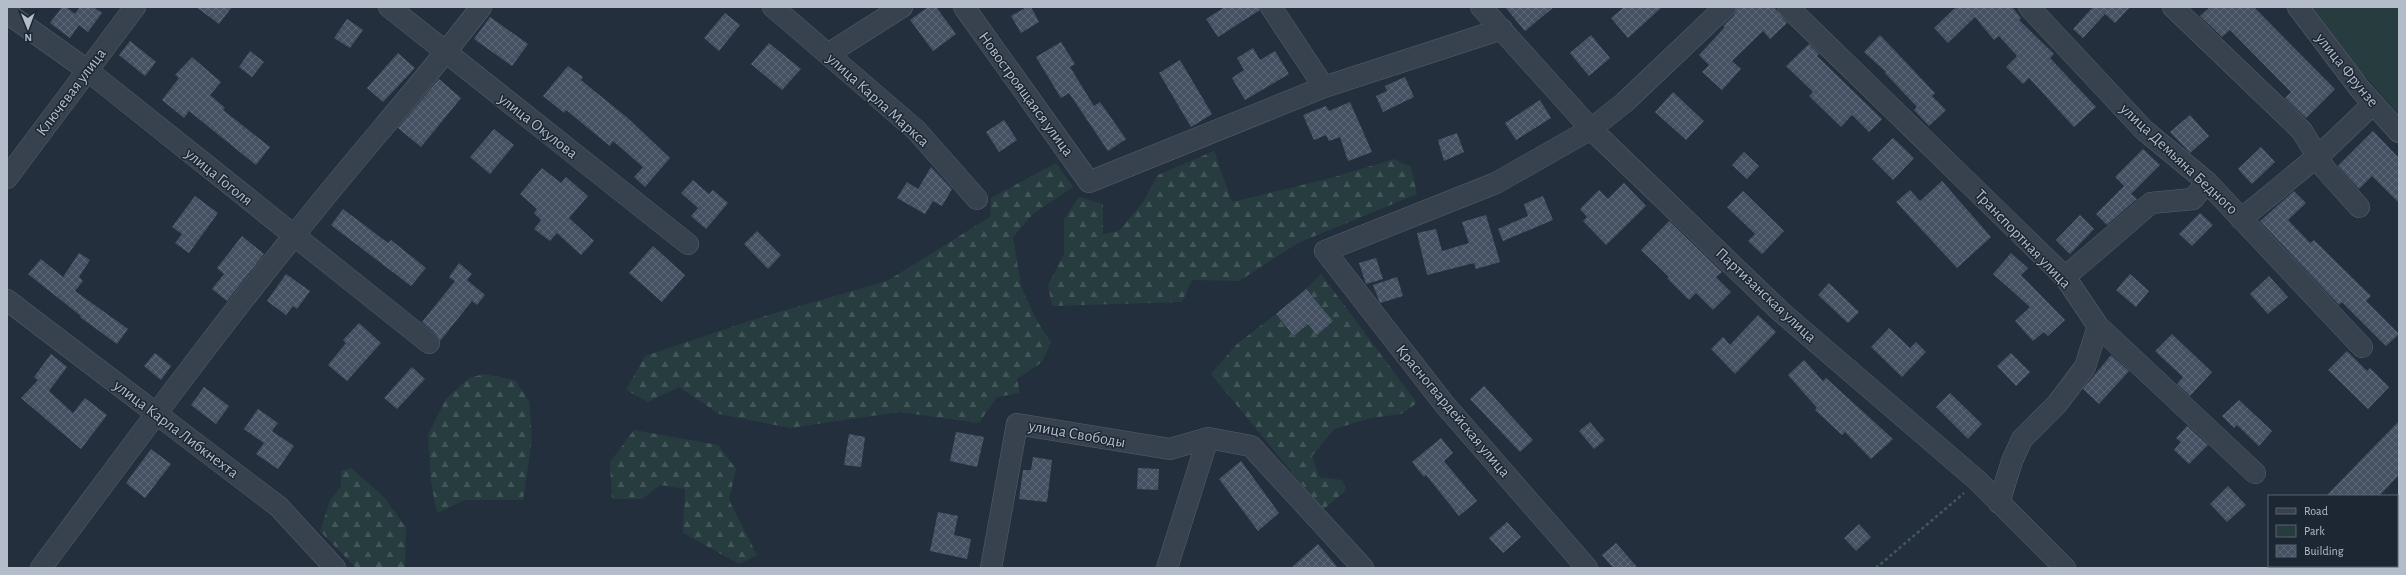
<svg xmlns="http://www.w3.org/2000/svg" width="2406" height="575" font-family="'Alegreya Sans',sans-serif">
  <defs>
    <pattern id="forest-firs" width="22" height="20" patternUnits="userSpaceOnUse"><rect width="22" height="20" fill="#263c3f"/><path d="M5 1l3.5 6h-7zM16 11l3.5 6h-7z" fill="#435659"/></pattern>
    <pattern id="building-cross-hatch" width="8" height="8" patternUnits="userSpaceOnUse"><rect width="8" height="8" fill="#455162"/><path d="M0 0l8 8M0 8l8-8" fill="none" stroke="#5d6877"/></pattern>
  </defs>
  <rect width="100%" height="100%" fill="#242f3e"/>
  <path fill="#263c3f" d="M2312,7H2399V114L2352,62Z"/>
  <path fill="url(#forest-firs)" d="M1214,151L1232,202L1331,178L1394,159L1411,167L1417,194L1298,243L1239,281L1192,280L1182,302L1052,306L1048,285L1064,254V219L1079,197L1103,204V234L1119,231L1143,202L1158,175Z
    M1056,163L1073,187L1033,214L1013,237L1021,286L1037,321L1051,342L1042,362L1017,379L1020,393L997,397L979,423L899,412L790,428L719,414L679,387L648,402L626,390L645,356L755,319L887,281L990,217L991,198Z
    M1321,274L1417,403L1401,414L1371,418L1334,429L1312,456L1319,477L1342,480L1346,490L1323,510L1211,374L1237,344L1276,314L1294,336L1308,324L1317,335L1333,321L1306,289Z
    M484,374L515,380L529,401L532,438L523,500H465L437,513L431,482L428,435L446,399L469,378Z
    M634,430L718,445L736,469L729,500L757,555L739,564L683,533L685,489L660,485L642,499H612L610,462Z
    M351,468L384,497L406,527L405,568H356L320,531L330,501L341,486V471Z"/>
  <path fill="url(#building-cross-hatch)" d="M62,7H66L75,14L80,7H93L102,13L88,32L79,25L70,38L50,23Z
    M196,7H232L219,24Z
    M928,7H936L956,34L933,51L910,20Z
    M1027,7H1031L1039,22L1021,33L1011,16Z
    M1225,7H1259L1260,10L1218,37L1206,19Z
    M1505,7H1554L1525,31Z
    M1624,7H1662L1628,38L1611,18Z
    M1737,7H1774L1787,23L1770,39L1763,31L1732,61L1741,69L1722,90L1702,72L1709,65L1699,55L1725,27L1723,26L1734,15Z
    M1956,7H2012L2021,18L2019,20L2054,54L2050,58L2096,107L2074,127L2029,78L2023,84L2006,67L2017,56L1999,36L1994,40L1975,17L1948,43L1934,28Z
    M2093,7H2130L2115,23L2105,14L2083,38L2073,29Z
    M2210,7H2254L2335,89L2306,118L2285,98L2291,92L2230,30L2222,37L2200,16Z
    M725,13L740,25L719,51L704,38Z
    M490,17L528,44L512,66L474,39Z
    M347,19L363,30L350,48L334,38Z
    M1591,35L1610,58L1589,76L1570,53Z
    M1880,35L1935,93L1932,96L1946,110L1929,126L1914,110L1917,107L1885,73L1886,72L1864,52Z
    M130,41L156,62L145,76L119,55Z
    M1061,42L1075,64L1070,67L1094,106L1100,102L1126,139L1108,151L1069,93L1061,98L1036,57Z
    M769,43L801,69L782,90L751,64Z
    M1809,44L1819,54L1817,56L1882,119L1869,132L1852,115L1841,127L1809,96L1813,92L1786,66Z
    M1253,48L1260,60L1275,51L1289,74L1245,100L1232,78L1244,70L1237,58Z
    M250,51L264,62L252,77L239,67Z
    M398,53L415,68L383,102L367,88Z
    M192,57L221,82L210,95L225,108L223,110L270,147L256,165L189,111L184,118L162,100L179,78L175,75Z
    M1180,60L1212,114L1191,127L1159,73Z
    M568,66L583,77L581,80L630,120L670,158L645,187L634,177L643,167L613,141L610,146L566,110L564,113L543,96Z
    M1405,77L1414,97L1383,112L1376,96L1387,91L1385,86Z
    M439,79L461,98L421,147L398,128Z
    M1673,92L1704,121L1686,140L1655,112Z
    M1540,100L1551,118L1516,140L1505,123Z
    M1350,102L1372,152L1348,161L1340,137L1329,141L1326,135L1314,140L1303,115L1326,106L1329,111Z
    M2190,115L2209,136L2190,153L2170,132Z
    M1004,120L1017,140L999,152L986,132Z
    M494,129L514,145L490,174L470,157Z
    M2373,131L2399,158V203L2372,176L2359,189L2338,166Z
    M1457,133L1464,152L1444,161L1438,140Z
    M1893,138L1914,158L1893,180L1872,159Z
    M2261,147L2275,162L2252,184L2238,169Z
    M2143,149L2160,165L2131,194L2137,199L2107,225L2096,214L2124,186L2115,177Z
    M1744,152L1759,166L1747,179L1732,165Z
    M931,167L952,189L942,206L933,201L925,214L897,198L907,182L918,189Z
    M542,168L561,183L566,177L588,196L569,218L594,241L581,255L557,233L550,241L534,229L541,220L534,213L537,209L520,194Z
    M693,180L709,194L713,190L728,203L706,229L691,216L698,208L681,193Z
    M1942,181L1991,237L1957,268L1896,202L1910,190L1920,201Z
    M1624,183L1646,206L1606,245L1583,221L1587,217L1580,209L1599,190L1608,199Z
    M1743,191L1784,231L1762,254L1748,241L1755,234L1727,207Z
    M2294,191L2306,203L2288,220L2310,243L2314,240L2371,296L2366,301L2399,334L2386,346L2342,302L2339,305L2260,221Z
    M195,196L218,213L189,253L175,243L182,234L172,227Z
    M1543,196L1553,220L1503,241L1498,229L1528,216L1524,204Z
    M343,209L388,243L391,240L426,268L411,286L331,225Z
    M2200,213L2213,225L2192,246L2179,234Z
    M1486,215L1500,262L1476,269L1474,263L1427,275L1417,233L1436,229L1442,251L1469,243L1462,222Z
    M2080,215L2094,229L2070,254L2056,240Z
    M1669,221L1722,272L1716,277L1731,292L1713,310L1696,293L1689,300L1667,278L1669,277L1641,250Z
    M757,231L781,255L768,269L744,244Z
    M242,236L264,254L227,301L212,289L224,274L217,268Z
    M653,246L685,275L662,302L629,273Z
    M79,253L90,260L79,277L83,281L75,291L128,329L117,344L80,317L81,316L28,274L41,259L63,277Z
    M2011,253L2028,268L2021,275L2065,320L2048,336L2044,332L2033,341L2015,321L2030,307L1993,274Z
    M1376,258L1383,279L1366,284L1359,263Z
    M459,263L472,274L467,280L485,295L477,305L472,301L440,341L436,334L422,322L455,281L449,277Z
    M286,274L310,291L297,309L293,306L286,315L267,301Z
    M2130,274L2149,291L2136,307L2116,290Z
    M2269,276L2288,297L2268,314L2250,294Z
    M1397,277L1403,296L1380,303L1373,285Z
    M1829,283L1859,312L1848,323L1818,295Z
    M1306,289L1333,321L1317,335L1308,324L1294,336L1276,314Z
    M1758,315L1776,332L1735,374L1711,349L1723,337L1730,345Z
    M359,323L381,343L347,381L328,365L346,343L343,340Z
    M1889,328L1910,348L1916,342L1926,352L1902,377L1871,347Z
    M2172,334L2212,372L2190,396L2177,384L2183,377L2155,351Z
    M2347,351L2367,371L2370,368L2389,387L2368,409L2328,370Z
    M155,353L171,366L161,380L144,366Z
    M2011,353L2030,372L2016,386L1997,366Z
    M51,354L67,367L49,391L73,413L85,398L107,415L81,449L21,398L38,380L34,377Z
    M2111,355L2129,371L2099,404L2083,389Z
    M1804,360L1823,381L1826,378L1893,439L1871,459L1845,432L1842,435L1815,410L1817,408L1788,375Z
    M412,367L425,379L397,409L384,398Z
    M1484,386L1533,440L1520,452L1470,399Z
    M204,387L229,406L216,424L191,405Z
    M1950,393L1982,424L1968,439L1936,407Z
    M2239,400L2272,431L2259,446L2237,425L2234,428L2222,416Z
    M258,409L278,423L272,431L294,446L278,469L256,454L264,443L244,429Z
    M2399,421V475L2379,496H2326Z
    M1590,422L1605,440L1594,449L1579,431Z
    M2187,426L2208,445L2189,464L2174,450L2181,442L2176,438Z
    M956,432L984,437L977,467L950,461Z
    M849,434L865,437L861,467L844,465Z
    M1441,438L1453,453L1444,461L1477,501L1459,516L1426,475L1424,477L1412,462Z
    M151,449L171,464L145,498L126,483Z
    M1033,457L1052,460L1047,502L1019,499L1023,470H1031Z
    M1241,461L1279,513L1258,531L1219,479Z
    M1138,468L1159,469L1158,490L1137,489Z
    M2228,486L2246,505L2227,522L2210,504Z
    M938,512L958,516L954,535L971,539L967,559L930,551Z
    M1507,522L1521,537L1503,553L1489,538Z
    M1859,524L1871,537L1856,551L1844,538Z
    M1616,543L1638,568H1613L1602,555Z
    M1318,544L1338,568H1291Z"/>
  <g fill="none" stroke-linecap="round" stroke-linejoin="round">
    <g stroke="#565f6c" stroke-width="22">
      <path id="minor" d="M389,7L688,244
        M773,7L916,130L977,199
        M964,7L1089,182L1324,87L1502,29
        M1271,7L1324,87
        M1481,7L1591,129L1780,311L1978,481L2065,568
        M1788,7L2065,277L2098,326L2255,473
        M2029,7L2144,130L2207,182L2362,347
        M2173,7L2302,131L2325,169L2359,207
        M2298,7L2360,89L2399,132
        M7,13L87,70L429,343
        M828,54L902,7
        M7,178L135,7
        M2241,219L2325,150L2373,104
        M2065,277L2151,203L2193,199L2207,182
        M7,300L279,507L335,568
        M1999,503L2012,461L2022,439L2057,404L2085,367L2098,326
        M41,568C124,457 206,345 293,237C354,159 421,86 481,7
        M991,568L1017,424L1170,449L1208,438
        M1167,568L1208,438L1251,446L1363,568
        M1587,568L1445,405L1325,251L1496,183L1591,129L1625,102L1725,7"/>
    </g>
    <path stroke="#44595c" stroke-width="2.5" stroke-dasharray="3 3" stroke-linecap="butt" d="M1876,568L1964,493"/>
    <use href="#minor" stroke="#38414e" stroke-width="21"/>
  </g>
  <g text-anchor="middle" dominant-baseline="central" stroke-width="3" stroke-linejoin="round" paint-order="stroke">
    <g font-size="16" fill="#b4bcc9" stroke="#1d2633">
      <text transform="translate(2347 70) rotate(51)">улица Фрунзе</text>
      <text transform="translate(71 92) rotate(-53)">Ключевая улица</text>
      <text transform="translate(1026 94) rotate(54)">Новостроящаяся улица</text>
      <text transform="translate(878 100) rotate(42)">улица Карла Маркса</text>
      <text transform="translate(538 126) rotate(38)">улица Окулова</text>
      <text transform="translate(2179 159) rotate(43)">улица Демьяна Бедного</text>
      <text transform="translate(219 177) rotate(39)">улица Гоголя</text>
      <text transform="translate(2023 239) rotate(46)">Транспортная улица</text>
      <text transform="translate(1766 295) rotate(43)">Партизанская улица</text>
      <text transform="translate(1453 411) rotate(50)">Красногвардейская улица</text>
      <text transform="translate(176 429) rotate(37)">улица Карла Либкнехта</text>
      <text transform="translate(1077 434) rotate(10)">улица Свободы</text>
    </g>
  </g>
  <rect width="2406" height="575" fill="none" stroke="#b4bcc9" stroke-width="16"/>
  <rect x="2268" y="495" width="130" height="72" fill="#1d2633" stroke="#59626f"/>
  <rect x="2276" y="508" width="20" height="6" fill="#38414e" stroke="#59626f"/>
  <text x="2304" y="515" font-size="12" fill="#b4bcc9">Road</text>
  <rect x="2276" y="525" width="20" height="12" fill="#263c3f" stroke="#59626f"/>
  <text x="2304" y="535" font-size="12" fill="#b4bcc9">Park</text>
  <rect x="2276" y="545" width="20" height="12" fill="url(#building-cross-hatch)" stroke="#59626f"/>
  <text x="2304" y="555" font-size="12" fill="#b4bcc9">Building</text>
  <g transform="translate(28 28) rotate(179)" stroke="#1d2633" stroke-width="3" paint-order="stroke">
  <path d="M0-3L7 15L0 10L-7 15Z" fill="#b4bcc9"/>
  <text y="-6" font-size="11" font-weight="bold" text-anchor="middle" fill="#b4bcc9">N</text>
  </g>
</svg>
